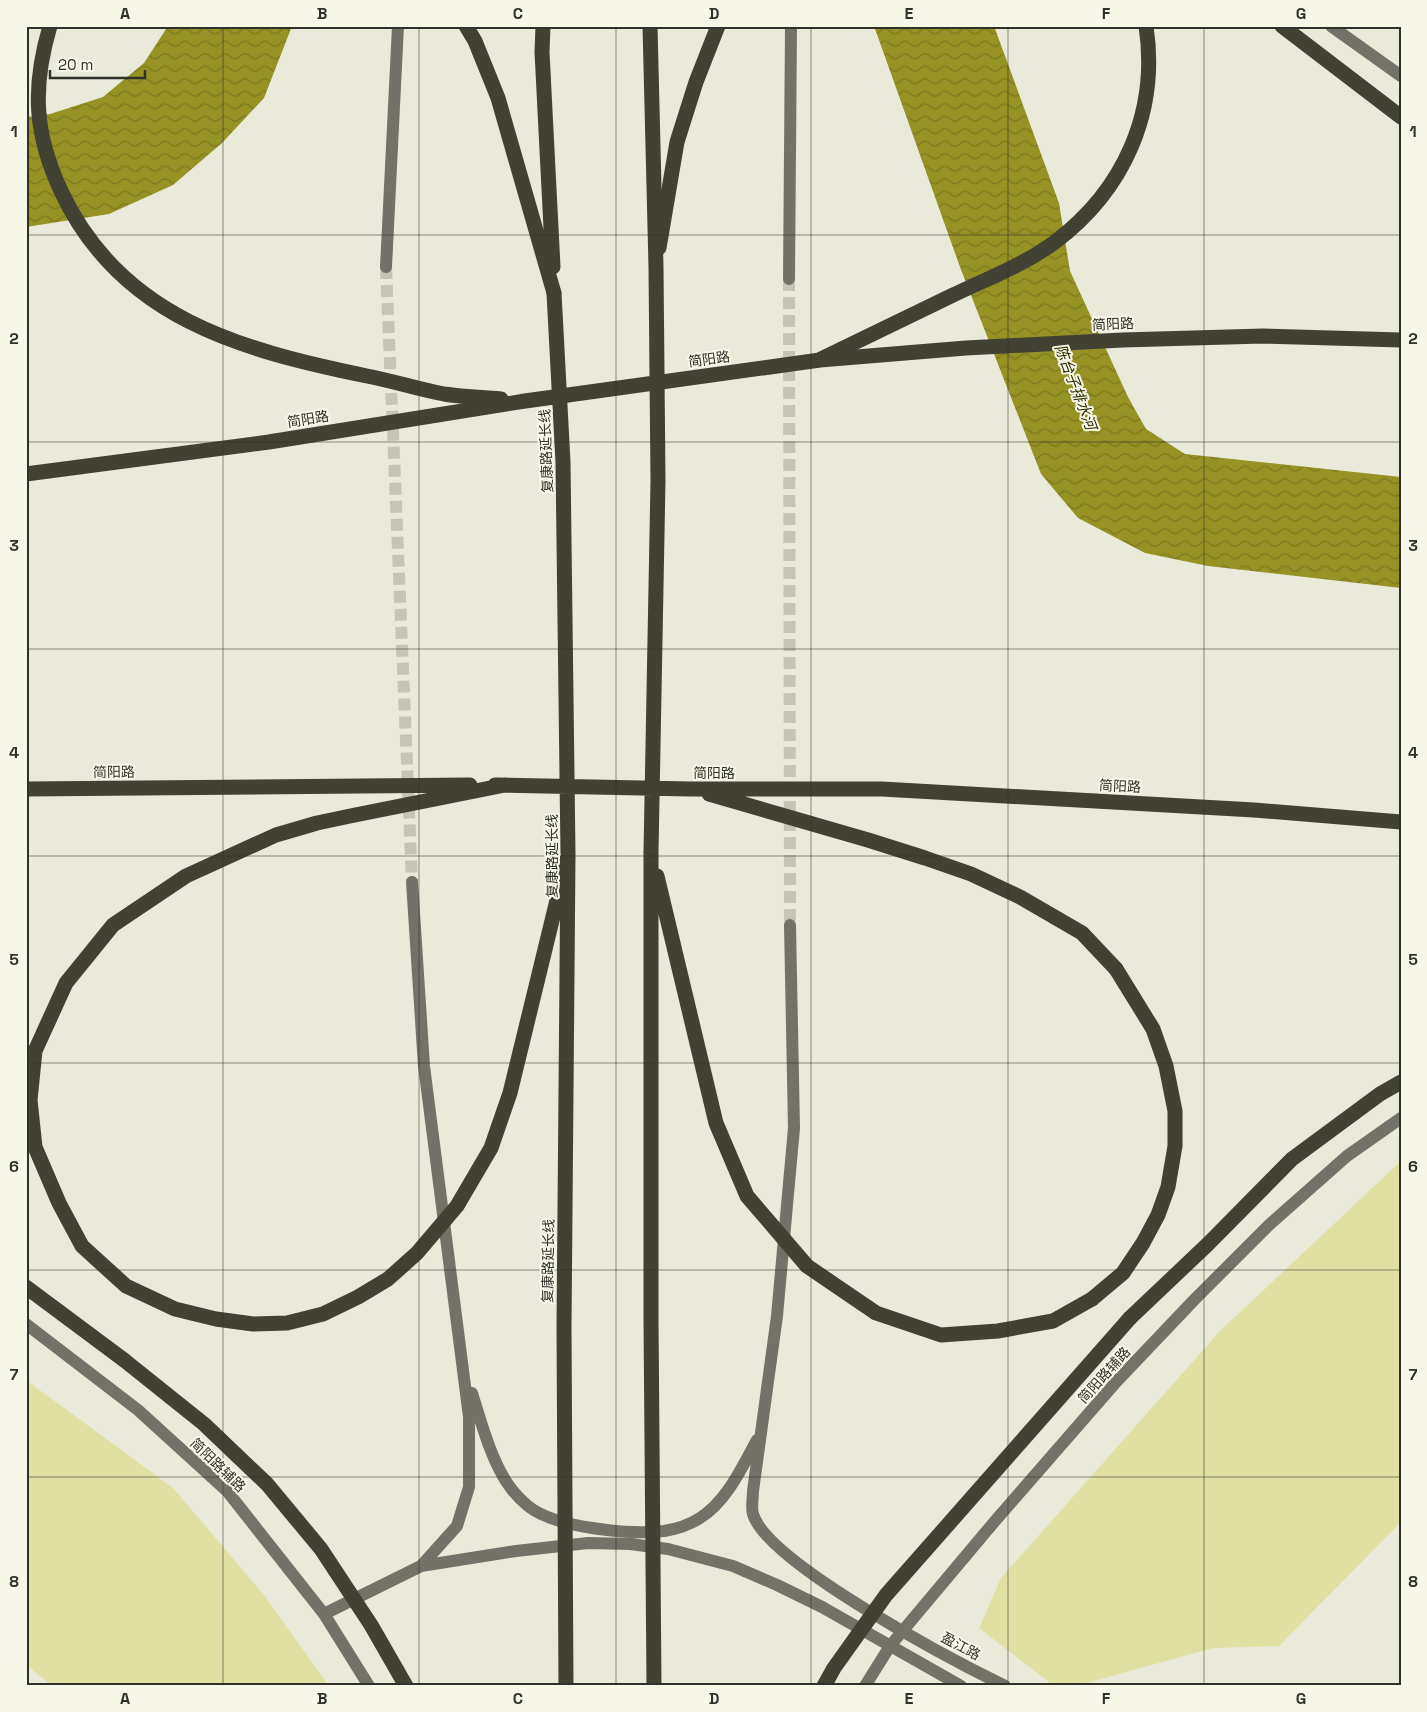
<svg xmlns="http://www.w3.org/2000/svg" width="1427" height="1712" font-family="'Space Grotesk','Noto Sans SC',sans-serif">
  <defs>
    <pattern id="water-waves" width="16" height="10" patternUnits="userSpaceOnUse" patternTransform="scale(1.25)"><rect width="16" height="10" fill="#969224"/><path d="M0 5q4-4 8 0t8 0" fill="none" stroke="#7b781f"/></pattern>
  </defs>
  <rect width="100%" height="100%" fill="#eaeada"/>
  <path fill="#e0e0a2" d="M1401,1161V1522L1279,1646L1213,1648L1076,1686H1054L979,1628L1001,1578L1220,1331Z
    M26,1380L173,1488L264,1595L329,1686H52L26,1665Z"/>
  <path fill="url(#water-waves)" d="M168,26H292L264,98L222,143L173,185L109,214L26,227V117L50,114L103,97L144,63Z
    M874,26H994L1059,203L1070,271L1128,397L1146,429L1185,454L1401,477V588L1208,566L1145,553L1078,518L1041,474L960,267Z"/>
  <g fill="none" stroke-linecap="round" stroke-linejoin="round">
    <path stroke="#c5c5b7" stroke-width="12" stroke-dasharray="12 6" stroke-linecap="butt" d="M386,267L412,882
      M789,279L790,925"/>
    <path stroke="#727269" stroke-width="12" d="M1331,26L1401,76
      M386,267L398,26
      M789,279L791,26
      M412,882L424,1066L469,1417V1487L457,1526L421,1566L516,1551L588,1543L630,1544L668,1549L733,1566L777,1585L822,1607L961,1686
      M790,925L794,1128L777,1316L753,1491C753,1498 751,1508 753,1514C767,1563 956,1662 1005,1686
      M26,1324L138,1410L227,1491L324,1614L369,1686
      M472,1393C481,1422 492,1463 510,1487C515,1494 522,1501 528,1506C555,1528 631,1535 664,1531C677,1529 689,1525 700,1518C727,1501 742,1467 757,1440
      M324,1614L421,1566
      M865,1686L890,1646L995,1521L1117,1381L1195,1299L1269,1225L1347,1156L1401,1118"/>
    <path stroke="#414134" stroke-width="15" d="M466,26L475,41L498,98L554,293
      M543,26L542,52L553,267
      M1282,26L1401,117
      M659,248L677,142L696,82L718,26
      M821,359C865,338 908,317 951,296C986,279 1024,265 1055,242C1124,190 1159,112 1146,26
      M26,1287L124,1360
      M1092,1299L1123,1273L1143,1243L1158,1215L1168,1187L1175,1146V1111L1166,1066L1153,1029L1116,969
      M1130,1318L1208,1244L1292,1159L1380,1094L1401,1082"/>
    <path stroke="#414134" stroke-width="15" d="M50,26C32,87 34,133 61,191C120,318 241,350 367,376C393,381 418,389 444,394C463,397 482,397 501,399
      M650,26L656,267L658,481L651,852V1319L654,1686
      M554,293L563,462L568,855L564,1327L566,1686
      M26,474L269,442L525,401L820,360L966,348L1123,340L1263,336L1401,340
      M495,785L690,789H882L1254,810L1401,822
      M505,785L355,815L317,823L276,835L186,876L113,925L66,983L35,1051L30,1100L35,1147L59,1203L82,1246L126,1286L175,1309L216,1319L253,1324L287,1323L323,1314L358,1297L388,1279L417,1253L457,1206L491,1148L510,1093L568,855
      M26,789L470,785
      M709,794L868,840L925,858L971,874L1020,897L1082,933L1116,969
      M657,876L716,1123L747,1196L807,1266L876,1313L941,1335L998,1331L1053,1321L1092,1299
      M124,1360L204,1424L267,1484L321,1549L371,1625L406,1686
      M824,1686L834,1668L886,1595L1130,1318"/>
  </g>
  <path fill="none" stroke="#31312b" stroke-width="1" stroke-opacity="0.55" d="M223,26V1686M419,26V1686M616,26V1686M811,26V1686M1008,26V1686M1204,26V1686M26,235H1401M26,442H1401M26,649H1401M26,856H1401M26,1063H1401M26,1270H1401M26,1477H1401"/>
  <g text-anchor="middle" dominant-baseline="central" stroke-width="4" stroke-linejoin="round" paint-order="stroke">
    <g font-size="14" fill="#31312b" stroke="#f7f7e7">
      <text transform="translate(1113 324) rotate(-3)">简阳路</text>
      <text transform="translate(709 359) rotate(-8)">简阳路</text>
      <text transform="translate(308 419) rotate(-9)">简阳路</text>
      <text transform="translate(546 451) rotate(-92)">复康路延长线</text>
      <text transform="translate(114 772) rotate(-1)">简阳路</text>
      <text x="714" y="773">简阳路</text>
      <text transform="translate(1120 786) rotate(3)">简阳路</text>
      <text transform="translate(552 856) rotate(-90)">复康路延长线</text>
      <text transform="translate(548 1261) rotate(-89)">复康路延长线</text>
      <text transform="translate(1104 1375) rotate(-48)">简阳路辅路</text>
      <text transform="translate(218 1465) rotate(44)">简阳路辅路</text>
      <text transform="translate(961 1646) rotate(28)">盈江路</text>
    </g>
    <g font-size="15" font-style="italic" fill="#2d2b00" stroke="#f7f7e7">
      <text transform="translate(1076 387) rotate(69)">陈台子排水河</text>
    </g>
  </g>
  <rect width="1427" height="1712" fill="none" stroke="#f7f7e7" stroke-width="55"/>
  <path d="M50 70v8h95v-8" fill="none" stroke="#31312b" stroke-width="2.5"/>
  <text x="58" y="70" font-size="15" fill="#31312b" stroke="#f7f7e7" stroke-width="4" paint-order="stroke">20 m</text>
  <rect x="28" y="28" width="1372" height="1656" fill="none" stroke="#31312b" stroke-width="2"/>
  <g font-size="16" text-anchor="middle" font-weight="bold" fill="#31312b">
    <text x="125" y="19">A</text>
    <text x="322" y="19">B</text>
    <text x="518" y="19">C</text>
    <text x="714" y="19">D</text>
    <text x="909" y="19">E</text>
    <text x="1106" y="19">F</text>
    <text x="1301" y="19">G</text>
    <text x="14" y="137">1</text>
    <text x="1413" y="137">1</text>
    <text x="14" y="344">2</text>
    <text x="1413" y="344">2</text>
    <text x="14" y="551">3</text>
    <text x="1413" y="551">3</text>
    <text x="14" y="758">4</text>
    <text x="1413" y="758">4</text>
    <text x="14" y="965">5</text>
    <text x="1413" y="965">5</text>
    <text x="14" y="1172">6</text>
    <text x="1413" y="1172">6</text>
    <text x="14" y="1380">7</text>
    <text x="1413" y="1380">7</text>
    <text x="14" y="1587">8</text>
    <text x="1413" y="1587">8</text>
    <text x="125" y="1704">A</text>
    <text x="322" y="1704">B</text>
    <text x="518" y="1704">C</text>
    <text x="714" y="1704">D</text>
    <text x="909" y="1704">E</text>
    <text x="1106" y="1704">F</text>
    <text x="1301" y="1704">G</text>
  </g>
</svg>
